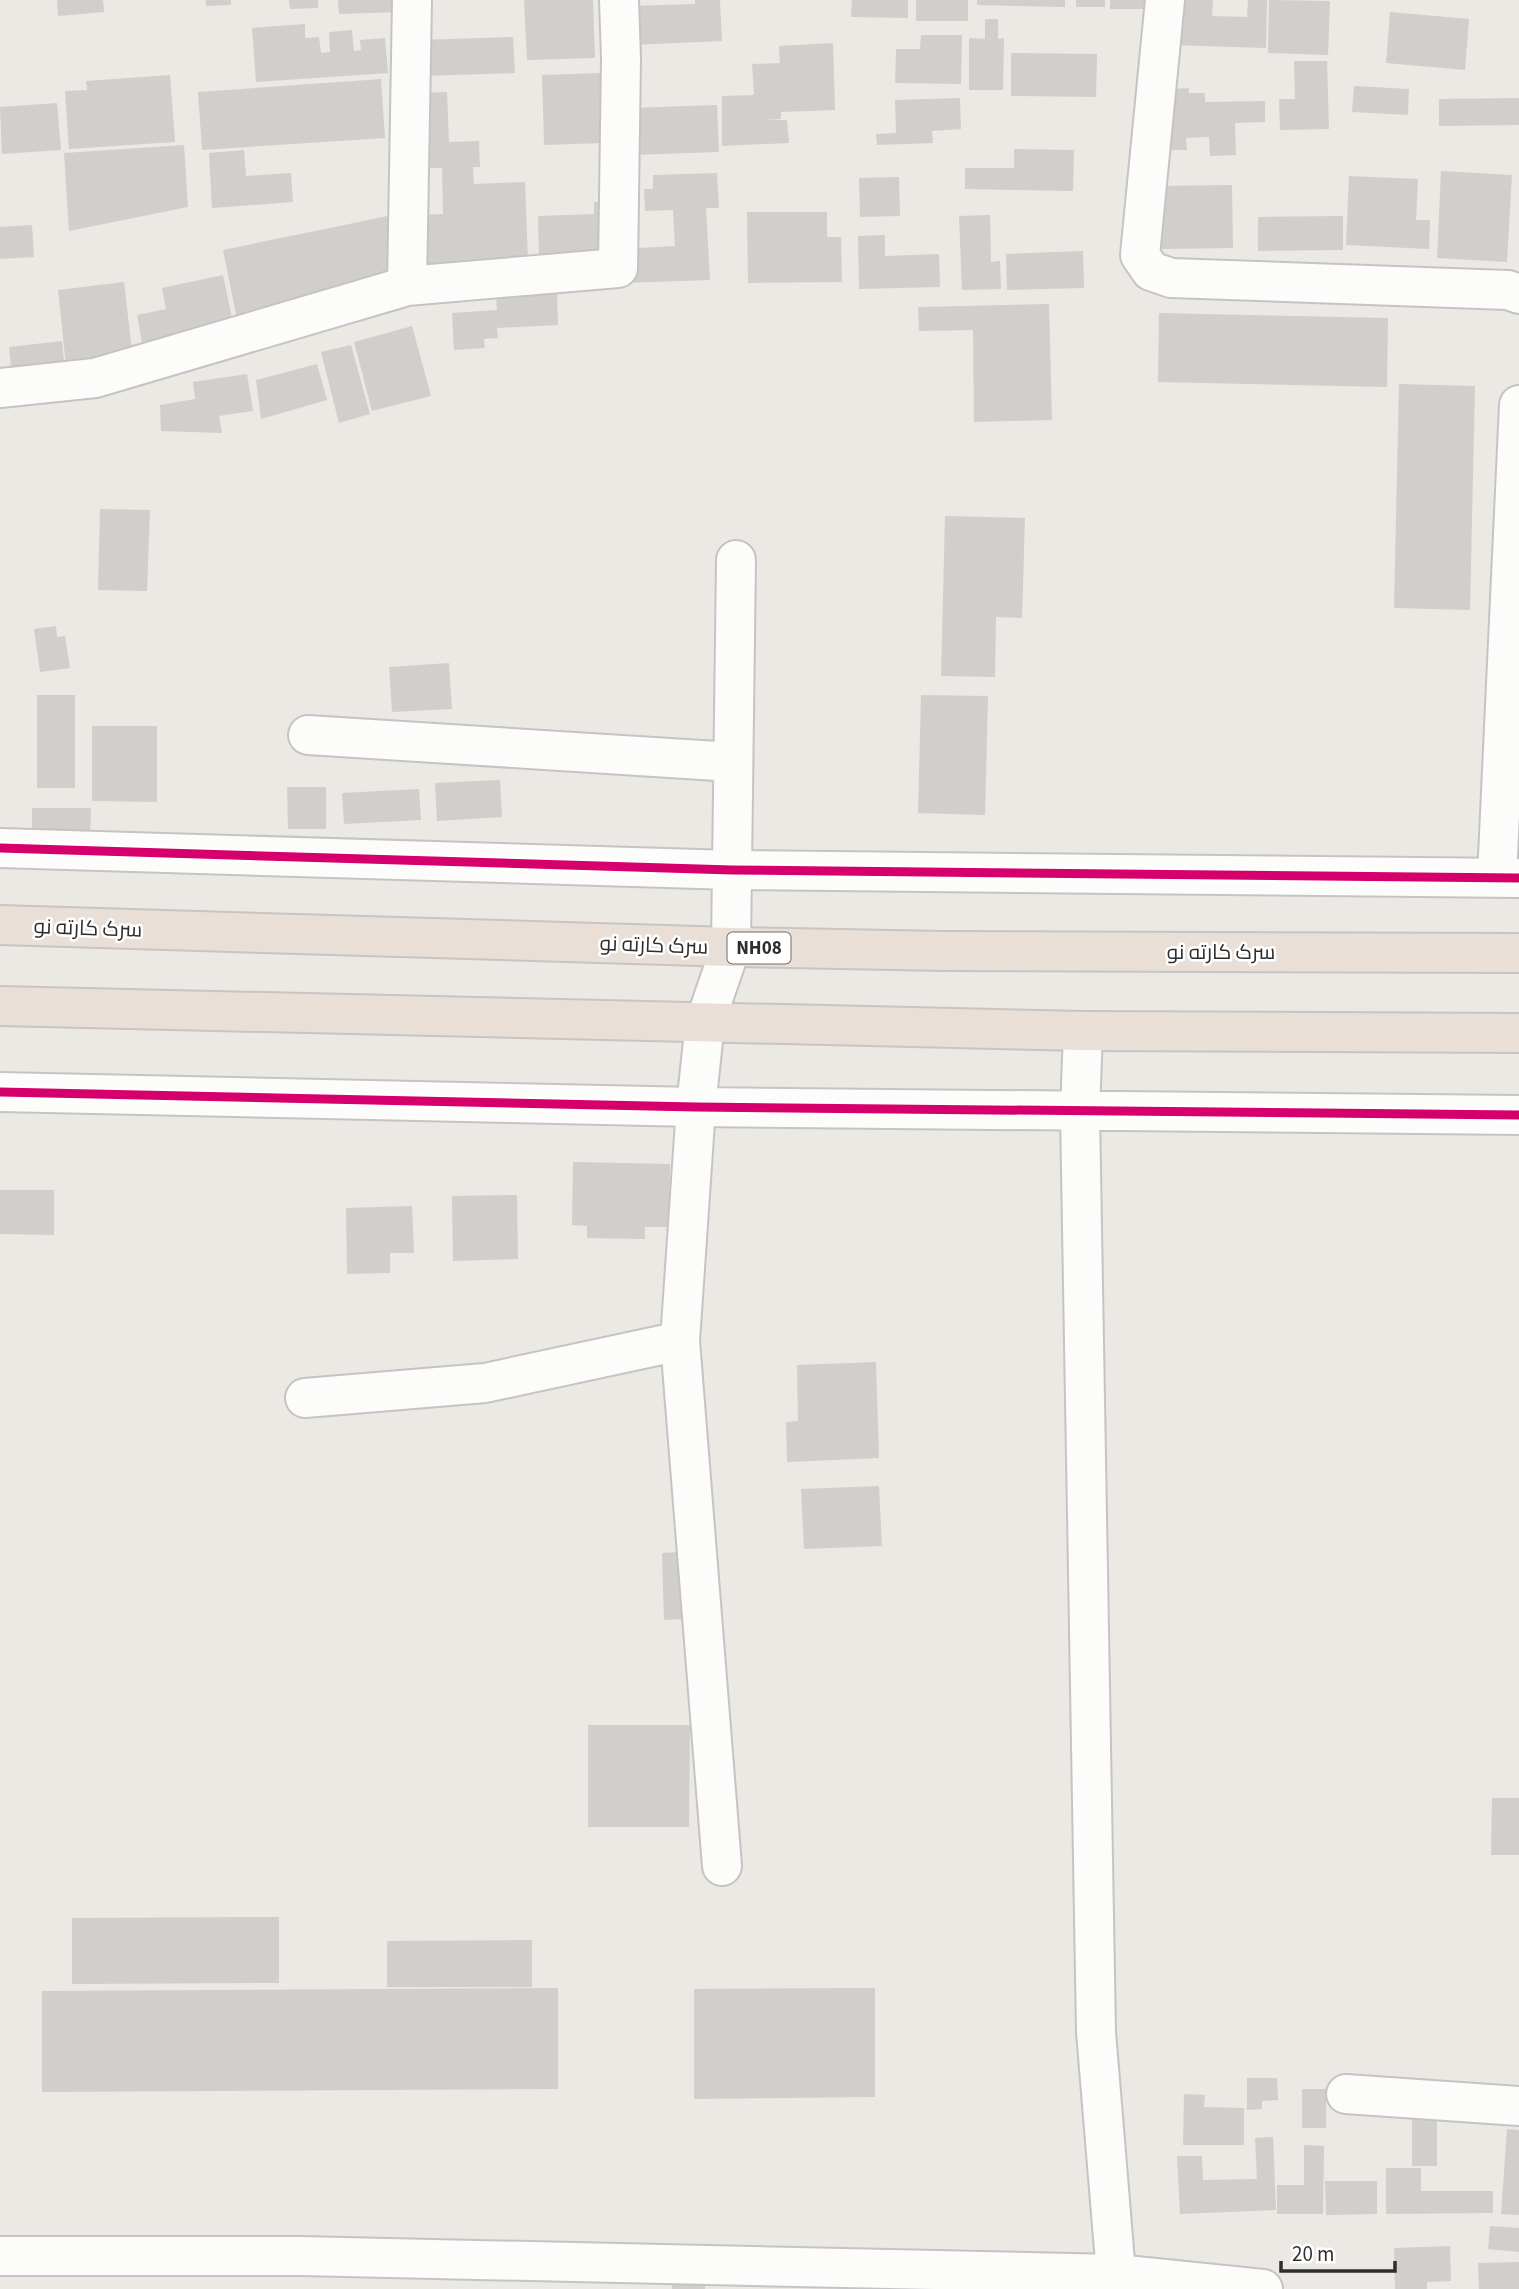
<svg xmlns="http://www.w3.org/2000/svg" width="1519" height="2289" font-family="'Source Sans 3',Cairo,sans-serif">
  <rect width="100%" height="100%" fill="#ece8e4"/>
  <path fill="#d1cecb" d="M57,0H103L104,12L58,16Z
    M206,0H231V5L206,6Z
    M289,0H318V8L290,9Z
    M338,0H398V12L339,14Z
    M524,0H593L595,58L527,60Z
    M695,0H720L722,41L631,45L630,6L695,4Z
    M852,0H908V18L851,17Z
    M916,0H968V21H916Z
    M977,0H1065V7L977,5Z
    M1076,0H1105V7H1076Z
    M1110,0H1147V9H1110Z
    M1173,0H1213L1212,16L1247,17L1248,0H1267L1266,48L1171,45Z
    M1269,0L1330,1L1328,55L1268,53Z
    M1390,12L1469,19L1465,70L1386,63Z
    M985,19H998V39L1004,38L1003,90H969V38L985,39Z
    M305,24V38L319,37L321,53L330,52L329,32L352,30L354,51L361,50L360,40L385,38L388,73L256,82L252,28Z
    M921,35H962L961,84L895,83L896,49H920Z
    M513,37L515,73L421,76L420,40Z
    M833,43L835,110L781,112V119L761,120H787L789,143L722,146V96L754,95L752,64L780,63L779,46Z
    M1011,53L1097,54L1096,97L1011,96Z
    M1294,61H1327L1329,129L1280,130L1279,99H1295Z
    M601,73L603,143L544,145L542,75Z
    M170,75L175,142L69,149L65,91L87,90L86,81Z
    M381,79L385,138L202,150L198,92Z
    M1354,86L1409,89L1408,115L1352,112Z
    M1189,88V93H1205V102L1265,101V122L1235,123L1236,155L1210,156L1209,137L1186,138L1187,150H1171L1170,89Z
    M447,92L449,142L479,141L480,167H473L474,184L525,182L528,261L424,265L422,215L443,214L442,168H422L420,93Z
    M960,98L961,129L932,131L933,143L877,145L876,134L896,133L895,100Z
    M1519,98V125L1439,126V99Z
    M57,103L61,150L2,154L0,107Z
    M717,105L719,152L632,155L630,108Z
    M184,145L188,207L69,231L64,153Z
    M1014,149L1074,150L1073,191L965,189V168H1014Z
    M244,150L246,176L291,173L293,202L212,208L209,153Z
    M1441,171L1512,175L1507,262L1437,258Z
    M717,173L719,208H706L710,280L622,283L621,249L675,246L673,210L645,211L644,189H653V175Z
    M1349,176L1418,179L1416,220H1430L1429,249L1346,245Z
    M899,177L900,216L860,217L859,178Z
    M1232,185L1233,248L1162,249L1160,186Z
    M614,201L616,258L539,260L538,216L594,214V202Z
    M747,212H827V237H841L842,282L748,283Z
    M990,215L991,262L1000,261L1001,289L962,290L959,216Z
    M388,216L403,285L237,319L223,250Z
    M1343,216V250L1258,251V217Z
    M32,225L34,257L0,259V227Z
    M885,235V256L939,254L940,287L859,289L858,236Z
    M1083,251L1084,288L1007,290L1006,254Z
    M223,275L233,323L144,353L137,315L166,309L162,288Z
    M124,282L133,359L66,366L58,290Z
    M557,294L558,325L497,328L498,338L484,339L485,348L454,350L452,313L497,310L496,297Z
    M1049,304L1052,420L974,422L973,330L919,331L918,307Z
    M1159,313L1388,318L1387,387L1158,382Z
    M412,326L431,396L372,411L354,342Z
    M62,341L65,371L12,377L9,347Z
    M351,345L370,414L339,423L321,352Z
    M317,364L327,400L261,419L256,380Z
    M247,374L253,411L219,416L222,433L161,431L160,405L195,399L193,382Z
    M1399,384L1475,386L1470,610L1394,608Z
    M100,509L150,510L147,591L98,590Z
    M945,516L1025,518L1022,618L996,617L995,677L941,676Z
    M56,626L57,637L65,636L70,668L40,672L34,629Z
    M449,663L452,709L392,712L389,667Z
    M37,695H75V788H37Z
    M921,695L988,696L985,815L918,813Z
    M92,726H157V802L92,801Z
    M500,780L502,817L437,821L435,783Z
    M287,787H326V829H288Z
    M419,789L421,820L344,824L342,793Z
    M32,808H91L90,835H32Z
    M573,1162L670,1164L669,1227H645V1239L587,1238V1226L572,1225Z
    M0,1190H54V1235L0,1234Z
    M517,1195L518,1259L453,1261L452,1196Z
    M412,1206L414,1253H390V1273L347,1274L346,1208Z
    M876,1362L879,1458L787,1462L786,1422L798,1421L797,1365Z
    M879,1486L882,1546L804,1549L801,1489Z
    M681,1552L684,1619L664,1620L662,1553Z
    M588,1725H690L689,1827H588Z
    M1492,1798H1519V1855H1491Z
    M279,1917V1983L72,1984V1918Z
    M532,1940V1987H387V1941Z
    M558,1988V2089L42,2092V1991Z
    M875,1988V2097L694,2099V1989Z
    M1247,2078H1277L1278,2100L1262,2101V2109L1247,2110Z
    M1302,2089H1326V2128H1302Z
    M1184,2094L1205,2095L1204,2107L1244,2108V2145H1183Z
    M1412,2112H1437V2166H1412Z
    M1507,2129L1519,2130V2215L1501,2214Z
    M1273,2137L1276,2210L1180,2214L1177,2156H1202L1203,2180L1257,2179L1255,2138Z
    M1304,2145L1324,2146L1323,2214H1277V2185H1304Z
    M1386,2168H1421V2191H1493V2213L1386,2214Z
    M1325,2181H1377V2214L1326,2215Z
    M1490,2226L1519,2228V2252L1488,2249Z
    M1450,2246L1451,2281L1427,2282V2289H1395L1394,2248Z
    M1519,2262V2289H1479L1478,2263Z
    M672,2281H705V2289H672Z"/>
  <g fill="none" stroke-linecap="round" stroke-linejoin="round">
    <g stroke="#c5c4c5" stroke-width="42">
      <path id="minor" d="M1165,0L1140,255L1151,271L1171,278L1508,290L1519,294
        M407,286L412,0
        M0,388L95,378L407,286L618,268L621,58L619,0
        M308,735L733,762
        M0,848L732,870L1519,878
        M1497,878L1519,405
        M1083,1031L1080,1112L1096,2032L1116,2274
        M0,1092L696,1107L1519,1115
        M305,1398L485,1383L680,1341
        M722,1866L680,1341L696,1107L705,1022L731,947L736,560
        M1346,2094L1519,2106
        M0,2256H300L1116,2274L1263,2289"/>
    </g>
    <g stroke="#c6c5c4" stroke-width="42">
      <path id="highway" d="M0,925L731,947L944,951L1519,953
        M0,1006L1083,1031L1519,1033"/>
    </g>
    <use href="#minor" stroke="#fcfcfb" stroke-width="38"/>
    <use href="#highway" stroke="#eadfd6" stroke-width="38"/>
    <g stroke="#fff" stroke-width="13">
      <path id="cycleway" d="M0,848L732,870L1519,878
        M0,1092L696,1107L1519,1115"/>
    </g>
    <use href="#cycleway" stroke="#d6006c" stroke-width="9"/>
  </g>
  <g text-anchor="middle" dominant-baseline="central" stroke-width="5" stroke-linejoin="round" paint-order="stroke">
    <rect fill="#fff" stroke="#6d6d6d" stroke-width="2" x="727.5" y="932.5" width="63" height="31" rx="5"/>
    <g font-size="19" font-weight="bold" fill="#2e2e2e">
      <text x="759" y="948">NH08</text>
    </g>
    <g font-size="21" fill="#2e2e2e" stroke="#fff">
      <text transform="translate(88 928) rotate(2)">سرک کارته نو</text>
      <text transform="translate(654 945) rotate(2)">سرک کارته نو</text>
      <text x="1221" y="952">سرک کارته نو</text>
    </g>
  </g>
  <path d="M1281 2261v10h114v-10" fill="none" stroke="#2e2e2e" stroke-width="3.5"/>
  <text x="1292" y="2261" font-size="21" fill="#2e2e2e" stroke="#ffffff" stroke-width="5" paint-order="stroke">20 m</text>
</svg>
